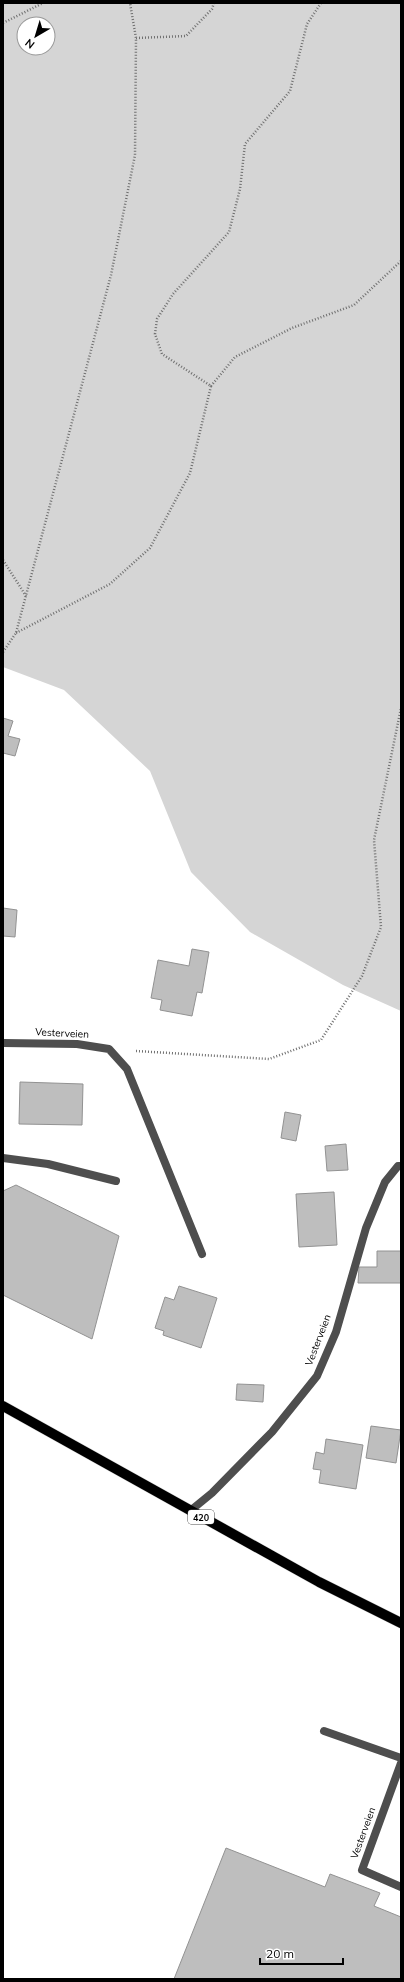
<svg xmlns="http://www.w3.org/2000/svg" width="404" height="1982" font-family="Mulish,sans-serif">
  <rect width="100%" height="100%" fill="#fff"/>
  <path fill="#d5d5d5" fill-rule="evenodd" d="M3,3H401V1011L343,985L250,932L191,872L150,771L64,690L3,667ZM24,24H48V48H24Z"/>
  <path fill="#bebebe" stroke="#929292" d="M3,718L13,721L8,736L20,739L15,756L3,753Z
    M3,908L17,910L15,937L3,936Z
    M192,949L209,952L202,993L197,992L192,1016L160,1010L162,1000L151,998L158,960L189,966Z
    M20,1082L83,1084L82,1125L19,1124Z
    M285,1112L301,1115L296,1141L281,1138Z
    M346,1144L348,1170L327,1171L325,1146Z
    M16,1185L119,1236L92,1339L3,1295V1191Z
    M334,1192L337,1245L299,1247L296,1194Z
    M377,1251H401V1283H358L359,1267H377Z
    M179,1286L217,1298L201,1348L163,1335L164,1331L155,1328L165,1297L174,1300Z
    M237,1384L264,1385L263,1402L236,1400Z
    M371,1426L401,1430L396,1463L366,1458Z
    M326,1439L363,1445L356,1489L319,1483L321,1470L313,1469L316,1452L324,1454Z
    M226,1848L325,1887L330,1874L380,1893L374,1906L401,1917V1979H174Z"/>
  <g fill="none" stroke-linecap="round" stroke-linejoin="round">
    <g stroke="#dbdbdb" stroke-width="11">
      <path id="primary" d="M3,1406L319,1582L401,1623"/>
    </g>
    <path stroke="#707070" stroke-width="2.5" stroke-dasharray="1 2" stroke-linecap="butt" d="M3,23L43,3
      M136,38L186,36L212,9L214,3
      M211,386L235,357L292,328L354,305L401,261
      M3,560L26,596
      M16,633L110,584L150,548L190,473L211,386L162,354L155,334L157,319L173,294L229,232L240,189L245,144L290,91L307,24L321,3
      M3,652L16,633L111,275L135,155L136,38L130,3
      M136,1051L269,1059L321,1040L362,976L381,927L374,840L401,708"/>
    <path stroke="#4e4e4e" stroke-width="8" d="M3,1043L77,1044L109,1049L127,1069L202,1254
      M3,1158L48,1164L116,1181
      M324,1731L401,1758"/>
    <path stroke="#4e4e4e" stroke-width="8" d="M190,1511L212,1493L272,1432L317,1376L336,1332L366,1228L385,1182L398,1166H401
      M401,1763L362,1870L401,1887"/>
    <use href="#primary" stroke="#000" stroke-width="10"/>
  </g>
  <g text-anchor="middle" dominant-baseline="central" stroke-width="3" stroke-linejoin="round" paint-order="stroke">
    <rect fill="#fff" stroke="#4c4c4c" stroke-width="1" x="188" y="1510" width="26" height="14" rx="3"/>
    <g font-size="9" font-weight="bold" fill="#000">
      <text x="201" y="1517">420</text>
    </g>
    <g font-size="10" fill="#000" stroke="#fff">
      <text transform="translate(62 1033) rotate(3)">Vesterveien</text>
      <text transform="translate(318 1340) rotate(-69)">Vesterveien</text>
      <text transform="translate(363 1833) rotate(-70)">Vesterveien</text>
    </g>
  </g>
  <rect width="404" height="1982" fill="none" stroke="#000000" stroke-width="8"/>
  <g transform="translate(36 36) rotate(218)"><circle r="19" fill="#ffffff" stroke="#999999"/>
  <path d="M0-3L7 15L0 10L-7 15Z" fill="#000000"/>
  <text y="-6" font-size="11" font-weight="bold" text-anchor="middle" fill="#000000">N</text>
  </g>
  <path d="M260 1958v6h83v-6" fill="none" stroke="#000000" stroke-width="2"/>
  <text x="266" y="1958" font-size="12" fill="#000000" stroke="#ffffff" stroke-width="3" paint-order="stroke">20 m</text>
</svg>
